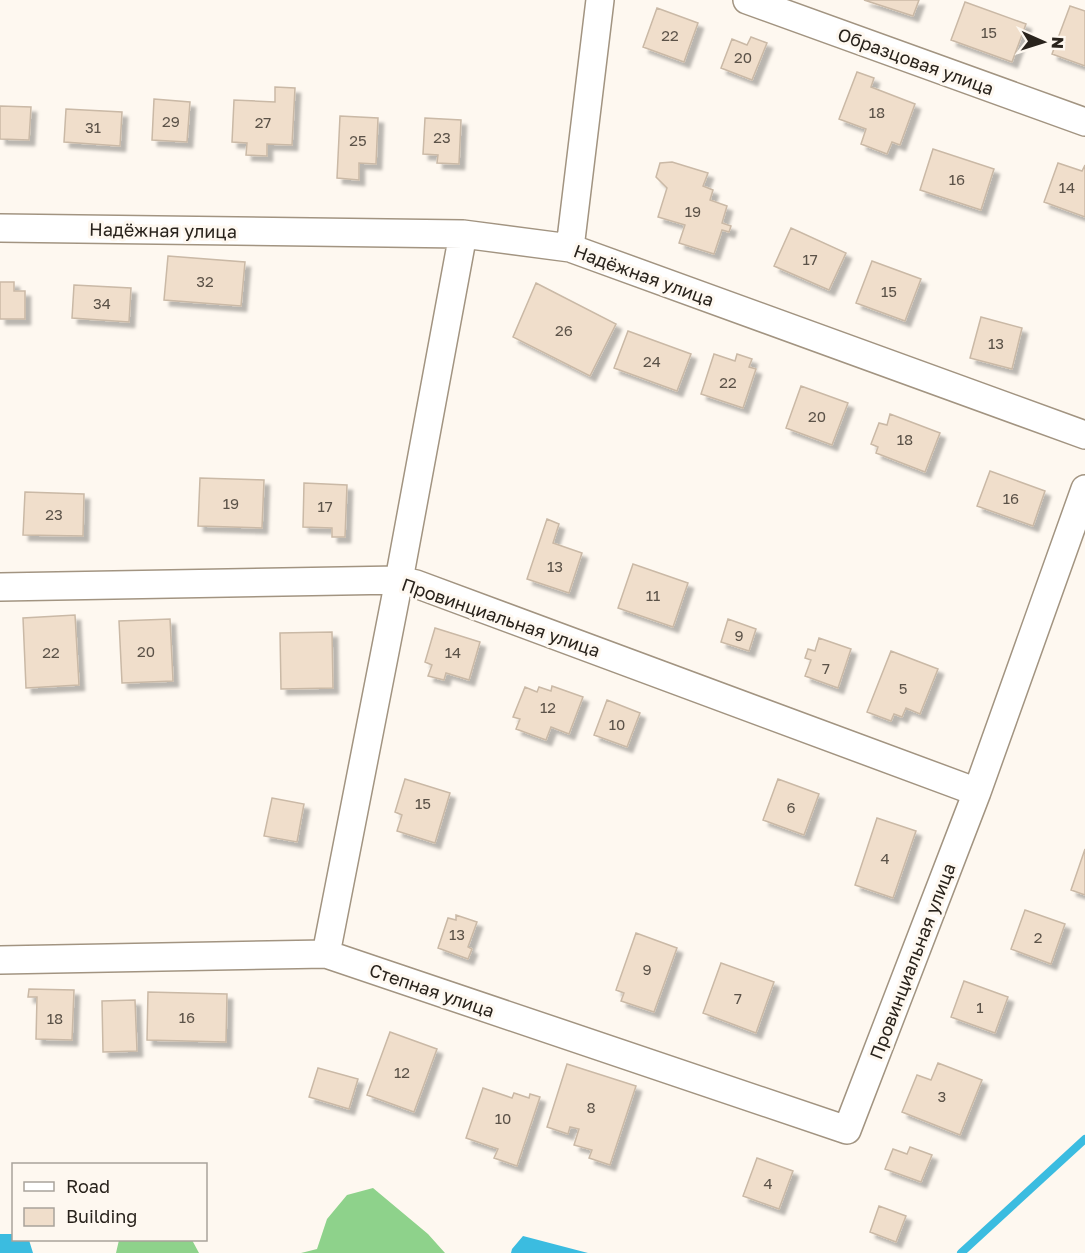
<svg xmlns="http://www.w3.org/2000/svg" width="1085" height="1253" font-family="'Golos Text',sans-serif">
  <defs>
    <filter id="shadow"><feDropShadow dx="5.5" dy="5.5" stdDeviation="1.5" flood-color="#0004"/></filter>
  </defs>
  <rect width="100%" height="100%" fill="#fef8f0"/>
  <path fill="#8ed28b" d="M373,1188L428,1234L445,1253H301L317,1249L327,1219L347,1195Z
    M119,1240H192L199,1253H116Z"/>
  <path fill="#3bbce0" d="M0,1234H13L14,1240H29L33,1253H0Z
    M523,1236L588,1253H511L512,1249Z"/>
  <g fill="none" stroke-linecap="round" stroke-linejoin="round">
    <path stroke="#3bbce0" stroke-width="8" d="M961,1253L1085,1139"/>
  </g>
  <path fill="#f0decb" stroke="#cab9a6" stroke-width="1.5" filter="url(#shadow)" d="M864,0H919L913,16Z
    M965,2L1026,24L1012,62L951,40Z
    M1070,6L1085,11V66L1052,54Z
    M657,8L698,23L684,62L643,47Z
    M751,37L767,43L752,80L721,68L732,39L747,45Z
    M857,72L874,78L871,87L915,104L900,145L892,142L887,154L861,144L866,129L839,119Z
    M275,87L295,88L292,145L267,144V156L246,155L247,143L232,142L234,100L275,102Z
    M154,99L190,102L187,142L152,140Z
    M0,106L31,107L29,140L0,139Z
    M66,109L122,112L120,146L64,142Z
    M340,116L378,118L376,164L359,163V180L337,178Z
    M425,118L461,120L459,164L437,163L438,155L423,154Z
    M933,149L994,169L981,210L920,190Z
    M672,162L708,173L703,186L713,190L710,200L727,206L722,223L731,226L729,232L722,230L714,254L679,243L685,225L658,217L667,188L656,177L660,163Z
    M1058,163L1082,171L1085,165V217L1044,202Z
    M791,228L846,253L829,290L774,266Z
    M168,256L245,262L241,306L164,300Z
    M872,261L921,279L905,321L856,303Z
    M0,282H14V291H25V319H0Z
    M536,283L616,324L590,376L513,337Z
    M74,285L131,288L129,322L72,318Z
    M981,317L1022,328L1012,369L970,358Z
    M628,331L691,354L677,391L614,368Z
    M714,354L735,361L737,354L752,359L749,367L756,369L743,408L701,394Z
    M801,386L848,403L832,445L786,428Z
    M890,414L940,433L925,472L876,453L878,447L871,444L879,423L887,425Z
    M990,471L1045,491L1033,526L977,506Z
    M200,478L264,480L262,528L198,526Z
    M304,483L347,485L345,537H332V528L303,527Z
    M25,492L84,494L83,536L23,535Z
    M547,519L559,524L553,543L582,553L569,593L527,579Z
    M633,564L688,583L673,627L618,608Z
    M75,615L79,685L26,688L23,618Z
    M170,619L173,681L122,683L119,621Z
    M728,619L756,629L749,651L721,642Z
    M435,628L480,642L469,680L446,673L444,680L428,676L432,665L425,662Z
    M332,632L333,688L281,689L280,633Z
    M819,638L851,649L838,688L805,676L811,660L805,658L808,649L815,651Z
    M891,651L938,669L920,714L906,708L902,717L894,714L891,721L867,712Z
    M552,686L583,697L569,734L551,727L546,740L516,729L520,719L513,717L525,687L537,692L539,687L551,691Z
    M607,700L640,713L627,747L594,735Z
    M405,779L450,793L435,843L397,831L402,815L395,812Z
    M778,779L819,794L804,835L763,820Z
    M272,798L304,804L297,842L264,836Z
    M877,818L916,831L893,898L855,885Z
    M1085,849V895L1071,890Z
    M1025,910L1065,924L1051,964L1011,949Z
    M456,915L477,922L468,947L472,949L468,959L438,948L448,918L456,920Z
    M636,933L677,948L654,1012L621,1001L624,993L616,990Z
    M721,963L774,982L756,1033L703,1013Z
    M964,981L1008,997L995,1033L951,1017Z
    M29,989L74,990L72,1040L36,1039L37,997H28Z
    M148,992L227,994L226,1042L147,1040Z
    M135,1000L137,1051L103,1052L102,1001Z
    M390,1032L437,1049L414,1112L367,1095Z
    M938,1063L982,1080L960,1135L902,1112L917,1075L931,1080Z
    M567,1064L636,1086L610,1165L589,1158L592,1150L574,1145L579,1129L570,1127L568,1134L547,1127Z
    M318,1068L358,1079L349,1109L309,1097Z
    M483,1088L512,1098L514,1093L529,1098L530,1094L540,1097L517,1166L494,1158L498,1149L466,1138Z
    M910,1147L932,1155L921,1182L885,1169L893,1149L907,1154Z
    M757,1158L793,1171L779,1209L743,1196Z
    M879,1206L906,1216L896,1242L870,1232Z"/>
  <g fill="none" stroke-linecap="round" stroke-linejoin="round">
    <g stroke="#a29481" stroke-width="30">
      <path id="street" d="M747,0L1085,122
        M0,228L463,234L570,248L1085,435
        M570,248L600,0
        M0,587L399,580L416,584L977,792
        M326,954L399,580L463,234
        M0,960L326,954L847,1130L977,792L1085,489"/>
    </g>
    <use href="#street" stroke="#fff" stroke-width="27"/>
  </g>
  <g text-anchor="middle" dominant-baseline="central" stroke-width="6" stroke-linejoin="round" paint-order="stroke">
    <g font-size="15" fill="#5b5248">
      <text x="989" y="32">15</text>
      <text x="670" y="35">22</text>
      <text x="743" y="57">20</text>
      <text x="877" y="112">18</text>
      <text x="171" y="121">29</text>
      <text x="263" y="122">27</text>
      <text x="93" y="127">31</text>
      <text x="442" y="137">23</text>
      <text x="358" y="140">25</text>
      <text x="957" y="179">16</text>
      <text x="1067" y="187">14</text>
      <text x="693" y="211">19</text>
      <text x="810" y="259">17</text>
      <text x="205" y="281">32</text>
      <text x="889" y="291">15</text>
      <text x="102" y="303">34</text>
      <text x="564" y="330">26</text>
      <text x="996" y="343">13</text>
      <text x="652" y="361">24</text>
      <text x="728" y="382">22</text>
      <text x="817" y="416">20</text>
      <text x="905" y="439">18</text>
      <text x="1011" y="498">16</text>
      <text x="231" y="503">19</text>
      <text x="325" y="506">17</text>
      <text x="54" y="514">23</text>
      <text x="555" y="566">13</text>
      <text x="653" y="595">11</text>
      <text x="739" y="635">9</text>
      <text x="146" y="651">20</text>
      <text x="51" y="652">22</text>
      <text x="453" y="652">14</text>
      <text x="826" y="668">7</text>
      <text x="903" y="688">5</text>
      <text x="548" y="707">12</text>
      <text x="617" y="724">10</text>
      <text x="423" y="803">15</text>
      <text x="791" y="807">6</text>
      <text x="885" y="858">4</text>
      <text x="457" y="934">13</text>
      <text x="1038" y="937">2</text>
      <text x="647" y="969">9</text>
      <text x="738" y="998">7</text>
      <text x="980" y="1007">1</text>
      <text x="187" y="1017">16</text>
      <text x="55" y="1018">18</text>
      <text x="402" y="1072">12</text>
      <text x="942" y="1096">3</text>
      <text x="591" y="1107">8</text>
      <text x="503" y="1118">10</text>
      <text x="768" y="1183">4</text>
    </g>
    <g font-size="18" fill="#29231c" stroke="#fef8f0">
      <text transform="translate(916 61) rotate(20)">Образцовая улица</text>
      <text transform="translate(163 230) rotate(1)">Надёжная улица</text>
      <text transform="translate(644 275) rotate(20)">Надёжная улица</text>
      <text transform="translate(501 617) rotate(19)">Провинциальная улица</text>
      <text transform="translate(912 961) rotate(-69)">Провинциальная улица</text>
      <text transform="translate(432 990) rotate(19)">Степная улица</text>
    </g>
  </g>
  <rect x="12" y="1163" width="195" height="78" fill="#fef8f0" stroke="#a9a39b" stroke-width="1.5"/>
  <rect x="24" y="1182" width="30" height="9" fill="#ffffff" stroke="#a9a39b" stroke-width="1.5"/>
  <text x="66" y="1193" font-size="18" fill="#29231c">Road</text>
  <rect x="24" y="1208" width="30" height="18" fill="#f0decb" stroke="#a9a39b" stroke-width="1.5"/>
  <text x="66" y="1223" font-size="18" fill="#29231c">Building</text>
  <g transform="translate(1043 42) rotate(93)" stroke="#fef8f0" stroke-width="4.5" paint-order="stroke">
  <path d="M0-4.5L10 22L0 15L-10 22Z" fill="#29231c"/>
  <text y="-9" font-size="16" font-weight="bold" text-anchor="middle" fill="#29231c">N</text>
  </g>
</svg>
